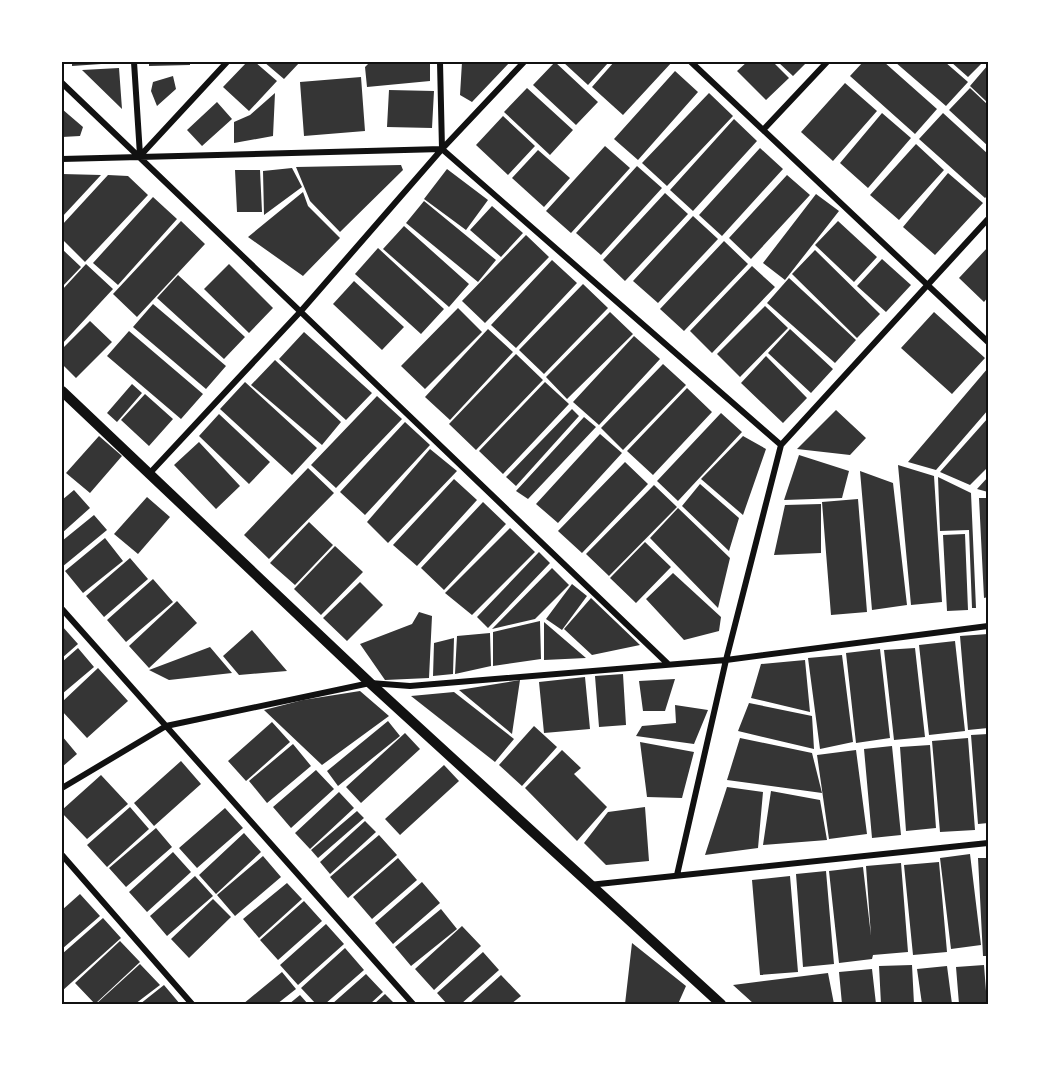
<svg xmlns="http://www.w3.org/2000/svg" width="1050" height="1066" font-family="'Crimson Pro',serif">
  <rect width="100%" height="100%" fill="#fff"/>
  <path fill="#353535" d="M72,62H116V63L72,66Z
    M149,62H190V65L149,66Z
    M247,62H255L277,81L249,111L223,87Z
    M264,62H300L284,79Z
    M370,62H430V81L367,87L365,67Z
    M462,62H510L472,102L460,95Z
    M555,62L598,102L576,125L533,85Z
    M563,62H607L608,63L588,85Z
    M614,62H672L623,115L592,87Z
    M747,62H773L789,78L766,100L737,71Z
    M778,62H807L793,76Z
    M863,62H884L937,109L915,134L850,76Z
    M895,62H945L968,82L946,106Z
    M951,62H983L968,77Z
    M988,65V103L970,86Z
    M119,68L122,109L82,70Z
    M675,71L698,92L638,160L614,139Z
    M173,76L176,89L157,106L151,91L153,82Z
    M361,77L365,131L304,136L300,82Z
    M845,83L877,111L833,161L801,132Z
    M527,88L573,130L550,155L504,112Z
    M970,88L988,105V146L949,110Z
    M389,90L434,91L432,128L387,127Z
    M275,93L273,136L234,143V122L250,115Z
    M709,93L733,116L667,186L642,163Z
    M217,102L232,119L202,146L187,130Z
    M62,109L83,127L80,136L62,137Z
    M882,113L911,138L868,188L840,163Z
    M943,113L988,154V195L985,198L919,139Z
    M503,116L535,146L508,175L476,145Z
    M734,119L757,141L693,211L670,190Z
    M916,144L944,170L899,220L870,195Z
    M605,146L630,168L571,233L546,211Z
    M760,148L783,169L722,236L699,215Z
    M538,150L570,178L544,207L512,178Z
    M401,165L403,170L340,232L310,201L296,167Z
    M637,166L662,188L601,255L576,233Z
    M292,168L302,187L264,215L263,171Z
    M447,169L488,200L466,230L424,199Z
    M235,170H260L262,212H237Z
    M948,173L983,203L935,255L903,227Z
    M62,174L101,175L62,217Z
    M108,175L128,176L148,195L85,262L62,239V225Z
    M787,175L810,195L751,259L729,238Z
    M303,192L308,206L340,238L303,276L248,237Z
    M665,193L688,214L625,281L603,260Z
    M816,194L839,211L785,280L763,263Z
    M153,197L177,219L118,285L93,263Z
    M424,201L496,260L478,282L406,223Z
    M492,206L523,233L501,257L470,230Z
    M693,216L718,239L658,303L633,281Z
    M181,221L205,244L137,317L113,294Z
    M838,221L877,257L854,282L815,245Z
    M404,226L469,284L449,307L383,249Z
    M526,235L549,257L485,323L462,301Z
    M724,241L748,264L684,331L660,309Z
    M988,247V297L984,302L959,278Z
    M378,248L444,309L421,334L355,274Z
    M62,249L81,267L62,287Z
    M815,250L880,314L857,338L792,274Z
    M882,259L911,285L886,312L857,286Z
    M552,260L577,283L516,348L491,325Z
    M86,264L113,289L62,344V290Z
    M229,264L273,308L249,333L204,289Z
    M752,266L775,287L712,353L690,331Z
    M178,275L245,337L224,359L157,298Z
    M789,278L856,340L835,363L767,303Z
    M354,281L404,327L382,350L333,304Z
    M583,284L608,308L544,374L519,350Z
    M153,304L226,366L206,389L133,327Z
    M765,306L788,328L740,377L717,354Z
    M458,308L482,332L425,389L401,366Z
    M610,312L633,334L567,399L546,377Z
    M934,312L985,358L952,394L901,348Z
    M90,321L112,342L76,378L62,364V349Z
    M488,329L513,352L450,420L425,397Z
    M790,329L833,369L811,393L768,353Z
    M129,331L203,394L181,419L107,356Z
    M304,332L372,393L346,420L279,359Z
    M634,336L660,359L599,425L573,402Z
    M516,354L543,380L476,450L449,424Z
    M766,356L807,398L783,423L741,383Z
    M275,360L341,422L322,445L251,385Z
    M663,364L686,385L623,450L601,428Z
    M988,368V410L936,470L908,462Z
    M245,382L317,448L292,475L220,409Z
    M545,382L569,404L503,474L479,451Z
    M132,384L142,393L117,422L107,413Z
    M687,388L712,412L653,475L627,451Z
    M145,394L173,419L149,446L121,420Z
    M377,396L402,419L336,488L311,465Z
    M572,409L579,416L516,486L506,477Z
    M836,410L866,438L850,455L797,449Z
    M721,413L742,432L678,501L657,481Z
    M219,414L270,462L249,484L199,436Z
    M584,417L596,427L528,499L516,491Z
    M988,418V467L970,485L940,472Z
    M405,422L430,445L365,515L340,492Z
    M600,434L622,453L558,523L536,504Z
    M99,436L122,456L90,493L66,473Z
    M743,436L766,449L743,515L701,479Z
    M199,442L240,486L216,509L174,465Z
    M430,449L457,471L388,543L367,522Z
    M799,455L849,471L842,498L784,500Z
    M625,462L648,484L582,553L558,531Z
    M898,465L934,476L942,602L911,605Z
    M308,468L334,493L269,559L244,535Z
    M860,471L893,483L907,605L872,610Z
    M938,477L971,493L976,608H972L969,530L940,531Z
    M988,477V492L977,489Z
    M454,479L477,500L417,566L393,545Z
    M700,484L739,518L729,551L682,506Z
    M654,485L677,507L609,576L586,554Z
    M74,490L90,508L62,533V500Z
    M147,497L170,517L138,554L114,534Z
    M979,498H988V597L984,598Z
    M858,499L867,612L831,615L822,502Z
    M483,502L506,524L444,590L421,568Z
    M821,504V553L774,555L785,505Z
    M678,508L730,558L718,608L650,538Z
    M94,515L107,530L62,567V541Z
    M309,522L333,545L295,585L270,563Z
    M510,528L535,552L472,615L445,593Z
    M965,534L968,610L947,611L943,535Z
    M105,538L123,561L83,593L65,571Z
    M645,542L671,567L636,603L610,578Z
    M335,546L363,572L321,615L294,589Z
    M539,552L550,563L488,628L477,617Z
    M130,558L148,579L104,617L86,596Z
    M552,568L569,585L535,619L492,629Z
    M673,573L721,617L719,631L684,640L646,599Z
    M153,579L173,602L126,642L107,620Z
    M360,582L383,605L347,641L323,618Z
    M572,584L587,596L562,630L546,619Z
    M591,598L640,645L592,655L564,629Z
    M177,601L197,623L149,668L129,646Z
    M419,612L432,616L429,678L385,680L360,644L412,624Z
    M540,621L541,659L493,666V632Z
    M544,622L586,658L544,660Z
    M62,626L78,644L62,658Z
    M252,630L287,671L239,675L223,656Z
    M490,633L491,666L455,674L457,636Z
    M988,634V728L968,730L960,636Z
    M454,638L453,674L433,676L434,643Z
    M955,641L965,731L929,735L919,645Z
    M210,647L232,673L169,680L149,670Z
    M78,648L94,667L62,694V662Z
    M915,648L925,737L894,740L884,650Z
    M880,649L890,738L856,743L846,653Z
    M842,655L853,742L820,749L808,658Z
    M805,660L810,712L751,698L761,664Z
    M98,668L128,701L87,738L62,711V702Z
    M623,674L626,725L599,727L595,676Z
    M585,677L590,729L544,733L539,682Z
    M675,679L665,711H643L639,681Z
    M520,680L512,734L459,690Z
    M360,691L389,716L322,765L264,710L303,700Z
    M454,692L514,739L495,762L411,696Z
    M749,703L812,716L814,749L738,731Z
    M675,705L708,710L694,744L636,736L642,726L676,723Z
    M388,721L400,736L338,786L327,771Z
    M272,722L290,742L246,781L228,761Z
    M534,726L557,747L522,786L499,765Z
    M405,733L420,749L361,803L346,787Z
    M988,734V823L978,824L971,735Z
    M62,736L77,754L62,767Z
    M740,738L812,753L822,793L727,780Z
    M968,738L975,830L940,832L932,741Z
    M640,742L694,752L682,798L647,797Z
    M293,744L311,766L267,803L249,781Z
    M930,745L936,828L906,831L900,747Z
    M892,746L901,835L872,838L864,749Z
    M562,750L581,768L574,774L607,807L577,841L525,788Z
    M856,750L867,834L829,839L817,755Z
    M181,761L201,784L154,826L134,803Z
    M444,765L459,781L400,835L385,819Z
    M316,770L334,789L291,828L273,807Z
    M101,775L128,804L87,839L62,813V810Z
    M727,787L763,792L758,848L705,855Z
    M771,791L820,800L827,840L763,845Z
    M339,792L354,808L310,849L295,833Z
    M130,807L149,829L107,867L87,845Z
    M645,807L649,861L606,865L584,843L608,812Z
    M225,808L243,828L197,868L179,848Z
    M357,811L364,818L318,858L311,850Z
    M365,821L376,832L330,874L320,862Z
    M156,828L172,847L126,887L109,868Z
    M244,833L261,852L216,894L199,875Z
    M379,835L397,855L348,898L330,877Z
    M173,852L191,872L147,912L129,892Z
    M970,854L981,945L951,949L940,858Z
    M263,856L281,877L235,916L217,895Z
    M398,858L417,880L372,919L353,897Z
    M978,858H988V956H983Z
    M939,862L947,952L913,955L904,865Z
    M901,863L908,952L873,955L872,959L839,963L829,871L863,867L871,936L866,866Z
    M826,871L834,964L803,967L796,874Z
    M195,876L213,896L167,936L150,916Z
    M790,876L798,972L760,975L752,880Z
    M422,882L440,903L393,944L375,923Z
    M287,883L302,899L259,938L243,919Z
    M80,894L100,916L62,949V910Z
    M213,899L231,917L189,958L171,939Z
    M304,901L322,921L278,960L260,940Z
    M441,909L457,929L411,966L395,947Z
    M103,918L121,938L62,991V954Z
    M326,924L344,944L298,985L280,965Z
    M462,926L481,946L434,990L415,969Z
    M120,941L140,962L95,1004L75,983Z
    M632,943L686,986L678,1004H625Z
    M345,948L364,970L325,1004H316L301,988Z
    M483,952L499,970L461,1004H447L437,993Z
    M140,964L160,985L135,1004H96Z
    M912,965L914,1004H881L879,966Z
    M984,965L987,1004H959L956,967Z
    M947,966L952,1004H922L917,969Z
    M872,969L876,1004H842L839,972Z
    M282,972L296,989L277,1004H243Z
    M828,973L834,1004H754L733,985Z
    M366,974L383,992L370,1004H332Z
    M501,975L521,996L511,1004H469Z
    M164,985L180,1004H140Z
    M385,994L395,1004H374Z
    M300,995L308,1004H289Z"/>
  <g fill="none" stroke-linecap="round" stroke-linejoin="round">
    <path stroke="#111" stroke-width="6" d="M134,62L140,155
      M440,62L442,149
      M691,62L988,342
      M62,83L667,663
      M764,129L827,62
      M442,149L781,445
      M140,156L227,62
      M62,159L442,149
      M149,474L301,311L442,149L524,62
      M62,609L413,1004
      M62,788L166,726L370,683L410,686L726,660L988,626
      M62,855L192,1004
      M677,875L726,660L781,445L988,219
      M589,885L988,843"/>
    <path stroke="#111" stroke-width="10" d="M62,391L370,683L721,1004"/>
  </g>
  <rect width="1050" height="1066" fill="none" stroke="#ffffff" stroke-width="126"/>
  <rect x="63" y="63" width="924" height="940" fill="none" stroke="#111" stroke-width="2"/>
</svg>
